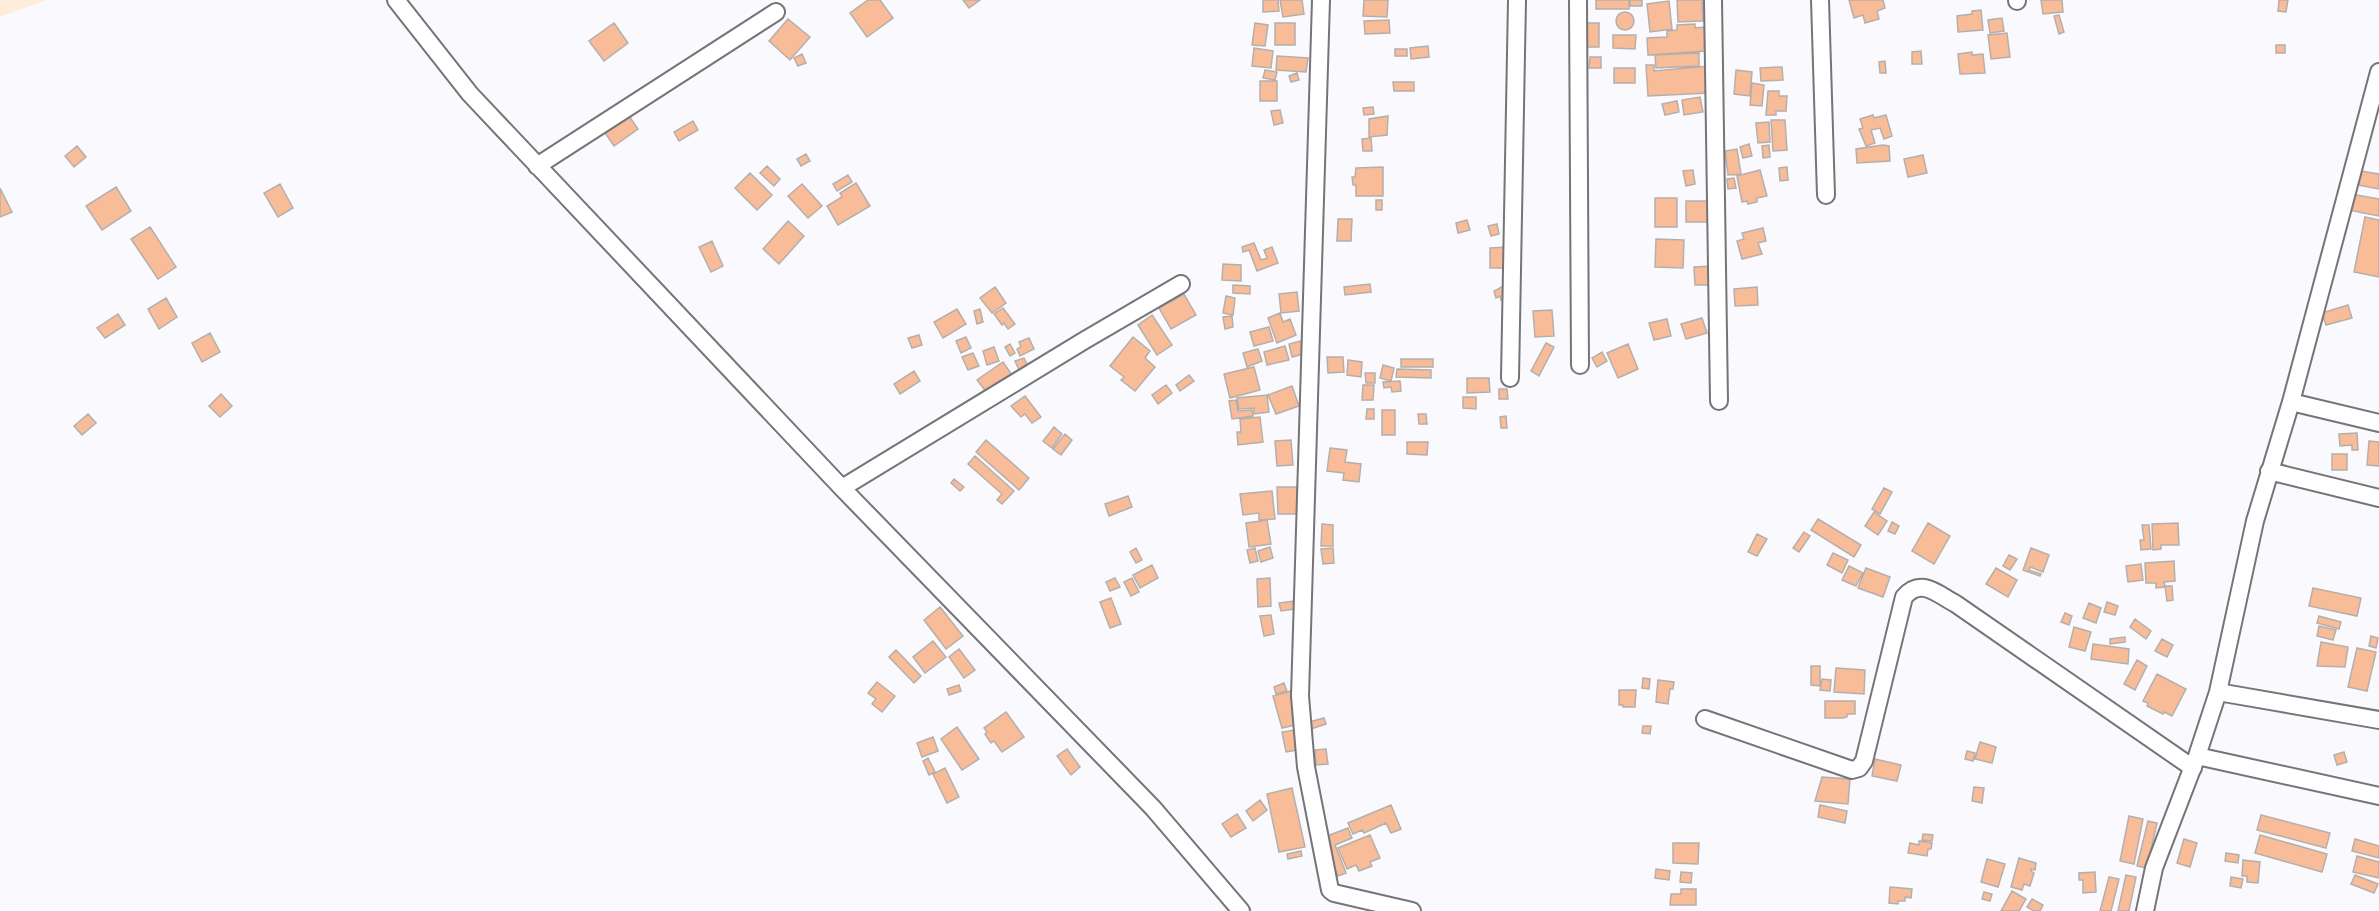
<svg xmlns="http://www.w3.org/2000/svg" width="2379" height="911" font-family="'Sofia Sans Condensed',sans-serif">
  <rect width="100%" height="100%" fill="#fafafe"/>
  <path fill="#feeddb" d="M0,0H47L0,17Z"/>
  <path fill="#f8bc98" stroke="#b5afac" stroke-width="1.5" d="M868,0H880L893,18L867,37L850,13Z
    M963,0H980L969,8Z
    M1263,0H1278L1279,11L1263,12Z
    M1280,0H1302L1304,14L1283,17Z
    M1364,0H1388L1387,17L1363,16Z
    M1596,0H1629V9H1596Z
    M1630,0H1642V6H1630Z
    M1677,0H1702L1703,21L1678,22Z
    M1849,0H1883L1885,8L1877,11L1879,19L1865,23L1863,15L1854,18Z
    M2041,0H2062L2063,12L2043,14Z
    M2279,0H2288L2286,12L2278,11Z
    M1669,1L1672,29L1650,32L1647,4Z
    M1981,10L1983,30L1958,32L1957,16L1972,14V11Z
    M1616 21a9 9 0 1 1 18 0a9 9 0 1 1-18 0Z
    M2059,15L2064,32L2059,34L2054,16Z
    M2002,18L2004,31L1990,33L1988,20Z
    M788,19L810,37L790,60L769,41Z
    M1389,20L1390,33L1365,34L1364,21Z
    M614,23L628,43L604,61L589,41Z
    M1255,23L1268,25L1265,46L1252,45Z
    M1275,23H1295V45H1275Z
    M1586,23H1599V47H1587Z
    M1695,24V28L1704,27L1706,51L1648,55L1647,38L1667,37V31L1677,30V25Z
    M2007,33L2010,57L1991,59L1988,35Z
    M1613,35H1636L1635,49L1613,48Z
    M2276,45H2285V53H2276Z
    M1428,46L1429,57L1411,59L1410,48Z
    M1254,48L1273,51L1271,68L1252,66Z
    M1395,49H1407V56H1395Z
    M1921,51L1922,64H1912V52Z
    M1972,52V55L1983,54L1985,73L1960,74L1958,54Z
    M1699,53V66L1656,68L1655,55Z
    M802,54L806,63L798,66L794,58Z
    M1277,56L1308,58L1306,72L1276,70Z
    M1590,57H1601V68H1589Z
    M1885,61L1886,73H1880L1879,62Z
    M1646,65H1654V71L1708,66L1709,93L1648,96Z
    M1782,67L1783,80L1761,81L1760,68Z
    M1614,68H1635V83H1614Z
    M1265,70L1277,72L1275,80L1263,78Z
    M1736,70L1752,72L1750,96L1734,94Z
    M1297,73L1299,80L1291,82L1289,76Z
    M1260,81H1277V101H1260Z
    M1393,82H1414V91H1394Z
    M1752,83L1764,85L1762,106L1750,105Z
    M1768,91H1779V96H1787L1786,111H1776V115H1766Z
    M1700,97L1703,112L1684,115L1682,100Z
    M1677,101L1679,112L1665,115L1662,104Z
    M1373,107L1374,114L1364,115L1363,108Z
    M1280,110L1283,123L1274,125L1271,111Z
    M627,113L638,129L614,146L603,130Z
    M1873,115L1874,118L1886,115L1892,136L1884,139L1880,128L1871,130L1875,143L1866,146L1859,129L1863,128L1860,119Z
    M1388,116L1387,135L1369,137V119Z
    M1771,120H1785L1787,150L1773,151Z
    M693,121L698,130L679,141L674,132Z
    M1769,122L1770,142L1758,143L1756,123Z
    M1371,138L1372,151H1363L1362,139Z
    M1749,144L1752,156L1743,158L1740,147Z
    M1769,145L1770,157L1763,158L1762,146Z
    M1883,145L1889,146L1890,161L1857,163L1856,149Z
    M77,146L86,157L74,167L65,156Z
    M1737,149L1741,174L1728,175L1725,151Z
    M806,154L810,161L801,166L797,159Z
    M1923,155L1927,173L1908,177L1904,159Z
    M767,166L780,179L774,186L760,173Z
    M1383,167V196H1356V185H1353L1352,177H1355L1356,168Z
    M1787,167L1788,180L1780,181L1779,168Z
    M1693,170L1695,184L1686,186L1683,171Z
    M1760,170L1767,196L1757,198V202L1748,204L1747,201L1742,202L1737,176Z
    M2355,170L2379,174V189L2352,184Z
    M750,173L772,195L757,210L735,188Z
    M848,175L852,182L837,191L833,184Z
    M1734,178L1736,188L1728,189L1727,179Z
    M856,183L870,206L838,225L827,206L842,197L840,193Z
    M280,184L293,208L278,217L264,193Z
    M802,184L822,206L808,218L788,196Z
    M116,187L131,211L102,230L86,206Z
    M0,188L12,212L0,217Z
    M2351,194L2379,199V216L2348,210Z
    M1655,198H1677V227H1655Z
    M1376,200H1382V210H1376Z
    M1686,201H1709L1710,222H1686Z
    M2365,217L2379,220V277L2354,272Z
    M1338,219H1352L1351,241H1337Z
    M1467,220L1470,230L1458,233L1456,223Z
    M788,221L804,236L779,264L763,249Z
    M1497,224L1499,234L1491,236L1488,226Z
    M150,227L176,267L158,279L131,239Z
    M1763,228L1766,241L1758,243L1762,254L1742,259L1737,241L1744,239L1742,233Z
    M1656,239L1684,240L1683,268L1655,267Z
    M712,241L723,266L711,272L699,247Z
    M1254,243L1261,260L1267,258L1264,250L1272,247L1278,263L1257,271L1249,250L1243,252L1242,247Z
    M1508,247L1509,268H1490V248Z
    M1223,264L1241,265V281L1222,280Z
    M1712,266L1713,285H1695L1694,267Z
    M1370,284L1371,292L1345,295L1344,287Z
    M1233,285L1250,286V294L1233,293Z
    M1505,285L1509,298L1501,300L1500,296L1496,298L1494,291Z
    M995,287L1006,303L992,313L980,298Z
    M1757,287L1758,305L1735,306L1734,289Z
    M1297,292L1299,311L1281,313L1279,294Z
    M1184,294L1196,315L1171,329L1159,308Z
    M1226,296L1235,298L1233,315L1223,313Z
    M166,298L177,317L159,329L148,309Z
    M2348,305L2352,318L2326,325L2322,313Z
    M1003,308L1015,324L1008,329L1004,323L1002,325L994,314Z
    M957,309L966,324L943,338L934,322Z
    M980,309L983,322L977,324L974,311Z
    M1552,310L1554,336L1535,337L1533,311Z
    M1280,313L1283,322L1290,319L1296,335L1277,343L1268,318Z
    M118,314L125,325L105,338L97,328Z
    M1152,315L1172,345L1157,355L1138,325Z
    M1232,316L1233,327L1225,329L1223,317Z
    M1702,318L1707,333L1686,339L1681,324Z
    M1667,319L1671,336L1654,340L1649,323Z
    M1269,327L1273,341L1254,346L1250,332Z
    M210,333L220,352L202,362L192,343Z
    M919,335L922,345L912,348L908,338Z
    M966,337L971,348L961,353L956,341Z
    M1133,337L1150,351L1145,358L1155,367L1135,391L1121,380L1124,377L1110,366Z
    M1029,338L1034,349L1020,356L1017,349L1021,347L1019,342Z
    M1305,340L1308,353L1292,357L1289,344Z
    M1546,343L1554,347L1539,376L1531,371Z
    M1010,344L1015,353L1010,356L1005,347Z
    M1628,344L1638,369L1618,378L1607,353Z
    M1285,346L1289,360L1267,365L1264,352Z
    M994,347L999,361L987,365L983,351Z
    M1258,349L1262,361L1247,367L1243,353Z
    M1602,352L1607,361L1597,367L1592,358Z
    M973,353L979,366L968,370L962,357Z
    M1327,357H1343L1344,372L1328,373Z
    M1024,358L1028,366L1019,370L1015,361Z
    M1401,359H1433V367H1401Z
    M1348,360L1362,362L1361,377L1347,375Z
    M1003,362L1012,375L987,393L977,380Z
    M1383,365L1394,368L1391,381L1380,378Z
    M1254,367L1260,390L1230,398L1224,374Z
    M1397,369L1431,370V378L1396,377Z
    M914,371L920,381L900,394L894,384Z
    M1365,373H1375V383H1366Z
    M1189,375L1194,381L1180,391L1176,385Z
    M1467,378H1489L1490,392L1467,393Z
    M1400,381L1401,391L1392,392L1391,387L1384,388L1383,382Z
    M1166,385L1172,393L1158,404L1152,395Z
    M1363,385H1374L1373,400H1362Z
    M1292,386L1299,406L1276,414L1268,395Z
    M1499,389H1507L1508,399H1499Z
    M221,394L232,406L220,417L209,406Z
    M1267,395L1269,412L1254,414V408L1239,409L1237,398Z
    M1025,396L1041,417L1032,423L1025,414L1021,417L1011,406Z
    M1463,397H1476V409L1463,408Z
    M1236,400L1238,411L1252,410L1253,416L1232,419L1229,401Z
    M1367,409H1374V419H1366Z
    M1382,410H1395V435H1382Z
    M88,414L96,423L82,435L74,426Z
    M1418,414H1426L1427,424H1419Z
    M1506,416L1507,428H1501L1500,417Z
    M1260,417L1263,442L1238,445L1237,432H1241L1240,419Z
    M1054,427L1062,434L1052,448L1043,441Z
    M2357,433L2358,450H2352V445L2340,446L2339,434Z
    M1065,434L1072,440L1061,455L1053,449Z
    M986,440L1029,478L1019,490L976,452Z
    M1291,440L1293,465L1277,466L1275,441Z
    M2369,441L2379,442V466L2367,465Z
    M1407,442H1428L1427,455L1407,454Z
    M1330,448L1347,450L1345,462L1361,464L1359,482L1343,480L1344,473L1327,471Z
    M2332,454H2347V470H2332Z
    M975,456L1014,491L1002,504L997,500L1002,494L968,464Z
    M954,479L964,487L960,491L951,483Z
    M1277,487H1297L1298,514H1278Z
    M1884,488L1892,492L1880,514L1872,509Z
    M1272,491L1275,519L1259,520V513L1243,515L1240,494Z
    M1128,496L1132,507L1109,516L1105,504Z
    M1874,512L1887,521L1878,535L1865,526Z
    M1818,519L1861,545L1854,557L1811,530Z
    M1267,520L1271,544L1249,547L1246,523Z
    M1892,522L1899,526L1895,534L1888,531Z
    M1928,523L1950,536L1934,564L1912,551Z
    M2178,523L2179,545H2161V549L2153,550L2152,524Z
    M1322,524L1333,525V546H1321Z
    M2142,525H2149L2151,549L2141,550L2140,540H2144Z
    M1804,532L1810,536L1799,552L1793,548Z
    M1757,534L1767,539L1757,556L1748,552Z
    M1270,547L1273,558L1261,562L1258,551Z
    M1136,548L1142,560L1136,563L1130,552Z
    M1255,548L1258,561L1250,563L1247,550Z
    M1333,548L1334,563L1323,564L1321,549Z
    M2031,548L2049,555L2043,572L2030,567L2029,570L2041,574L2040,576L2023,570Z
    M1833,553L1848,560L1842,573L1827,565Z
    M2009,555L2017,559L2010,570L2003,566Z
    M2174,561L2175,581L2164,582L2165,587L2156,588V583H2146L2145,563Z
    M2141,564L2143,580L2128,582L2126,566Z
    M1152,565L1158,578L1140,588L1133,575Z
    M1849,566L1863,573L1856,586L1842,580Z
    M1866,568L1890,577L1883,597L1858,588Z
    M1996,568L2017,580L2008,597L1986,584Z
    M1115,578L1120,587L1110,591L1106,582Z
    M1132,578L1139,592L1131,596L1124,582Z
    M1270,578L1271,606L1258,607L1257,579Z
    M2165,586H2172L2173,600L2167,601Z
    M2313,588L2361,598L2357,616L2309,606Z
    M1111,598L1121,624L1110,628L1100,602Z
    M1293,601L1294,609L1281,611L1279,603Z
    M2107,602L2118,606L2115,615L2104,612Z
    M2089,603L2101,608L2096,623L2083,618Z
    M940,607L963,636L946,649L924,620Z
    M2065,613L2072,616L2069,625L2061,622Z
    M1271,615L1274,634L1264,636L1260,616Z
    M2319,616L2341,622L2339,629L2317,623Z
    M2135,619L2151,631L2146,639L2130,627Z
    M2319,626L2336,630L2333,640L2317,636Z
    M2074,627L2091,632L2085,651L2069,647Z
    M2371,636L2378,638L2376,648L2369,646Z
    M2125,637V642L2110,644V639Z
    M2162,639L2173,645L2167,657L2155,651Z
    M933,641L946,657L925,673L913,657Z
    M2321,642L2348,647L2345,667L2317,666Z
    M2093,644L2129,649L2128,664L2091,659Z
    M2357,648L2376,652L2367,691L2348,687Z
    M959,649L975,670L964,678L949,657Z
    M896,650L921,676L914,683L889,657Z
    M2137,660L2147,666L2135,690L2124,684Z
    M1811,666H1820V686L1811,685Z
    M1836,668L1865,670L1864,694L1834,692Z
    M2157,674L2186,689L2172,716L2164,712L2163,714L2147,706L2148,703L2143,701Z
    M1643,678L1650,679L1649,689L1642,688Z
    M1822,679L1831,680L1830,691L1820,690Z
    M1658,680L1674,682L1673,689H1670L1668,704L1656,702Z
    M877,682L895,696L882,712L872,704L876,699L868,693Z
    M1284,683L1287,691L1276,694L1274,687Z
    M959,685L961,691L949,695L947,689Z
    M1619,690H1636L1635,707H1623V705H1619Z
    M1291,691L1300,724L1282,728L1273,696Z
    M1825,701H1855V714H1847V717L1843,718H1825Z
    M1006,712L1024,737L1002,752L994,741L991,743L985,734L987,732L984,728Z
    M1324,718L1326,724L1311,729L1309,722Z
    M1643,726H1651L1650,734L1642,733Z
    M957,727L979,759L962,770L941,739Z
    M1294,730L1298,750L1286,752L1282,732Z
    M933,737L938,751L922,757L917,743Z
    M1980,742L1996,747L1992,763L1975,759Z
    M1067,749L1080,767L1071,775L1057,756Z
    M1326,749L1328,764L1316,765L1315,750Z
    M1967,751L1975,753L1973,761L1965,759Z
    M2344,752L2347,762L2337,765L2334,755Z
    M928,758L935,772L929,775L923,761Z
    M1875,759L1901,765L1897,781L1872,776Z
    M945,768L959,797L947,803L933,774Z
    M1822,777L1850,779L1848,804L1815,801Z
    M1974,787L1984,788L1982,803L1972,801Z
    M1292,788L1305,847L1279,852L1267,794Z
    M1260,800L1267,810L1253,821L1246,811Z
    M1391,805L1401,829L1391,833L1386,823L1364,833L1362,830L1353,834L1348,823Z
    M1820,805L1847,811L1845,823L1818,817Z
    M1237,814L1246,828L1231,837L1222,824Z
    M2261,815L2330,833L2326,848L2257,830Z
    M2129,816L2143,819L2134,864L2120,861Z
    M2148,821L2157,823L2147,868L2137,866Z
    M1348,828L1352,838L1335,845L1346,873L1338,876L1322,838Z
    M1923,834L1933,835L1932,841L1922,840Z
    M1370,835L1380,858L1370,862L1372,866L1359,871L1356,865L1347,869L1338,848Z
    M2260,835L2327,854L2322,872L2255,853Z
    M2184,839L2197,843L2190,867L2177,863Z
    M2355,839L2379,846V858L2352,851Z
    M1919,841L1932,843L1931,849H1928L1927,856L1908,853L1910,843L1919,845Z
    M1673,843H1699L1698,864L1673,863Z
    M1301,851L1302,856L1288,859L1287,854Z
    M2226,853L2239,855L2238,863L2225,861Z
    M2357,856L2379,862V878L2353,872Z
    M2019,858L2036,863L2035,870L2031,869V871L2034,873L2030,886L2024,884L2022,890L2011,887Z
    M1987,859L2005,864L1998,887L1981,882Z
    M2243,860L2260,862L2258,883L2247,882V876H2242Z
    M1656,869L1670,871L1669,880L1655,878Z
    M1681,872L1692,873L1691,883L1680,882Z
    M2095,872L2096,892L2083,893V880H2079V873Z
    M2126,875L2136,877L2129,911H2118Z
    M2355,875L2378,884L2374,893L2351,884Z
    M2109,877L2119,879L2111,911H2100Z
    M2231,877L2243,879L2241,888L2230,886Z
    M1890,887L1912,889L1911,898L1905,897V901H1898V904L1889,903Z
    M1681,889H1696V905H1670L1671,894H1681Z
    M2012,891L2026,899L2019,911H2001Z
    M1984,892L1992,894L1990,901L1982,899Z
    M2032,899L2043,905L2040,911H2034L2027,907Z"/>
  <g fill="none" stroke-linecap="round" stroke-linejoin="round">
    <g stroke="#747479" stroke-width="20">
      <path id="street" d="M396,0L470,94L842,488L1153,808L1241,911
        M1321,0L1300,696L1306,767L1330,890L1334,893L1412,911
        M1578,0L1580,365
        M1713,0L1719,401
        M1820,0L1826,195
        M2017,0V1
        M537,166L776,12
        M1510,378L1517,0
        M2291,402L2379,423
        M2269,471L2379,498
        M842,488L1085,340L1181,284
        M2218,692L2379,720
        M1705,719L1852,770L1859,768L1864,761L1904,597C1921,577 1937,594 1956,604L2193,768
        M2197,756L2379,796
        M2145,911L2154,868L2197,756L2218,692L2255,521L2291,402L2379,72"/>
    </g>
    <use href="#street" stroke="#fff" stroke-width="16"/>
  </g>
</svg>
